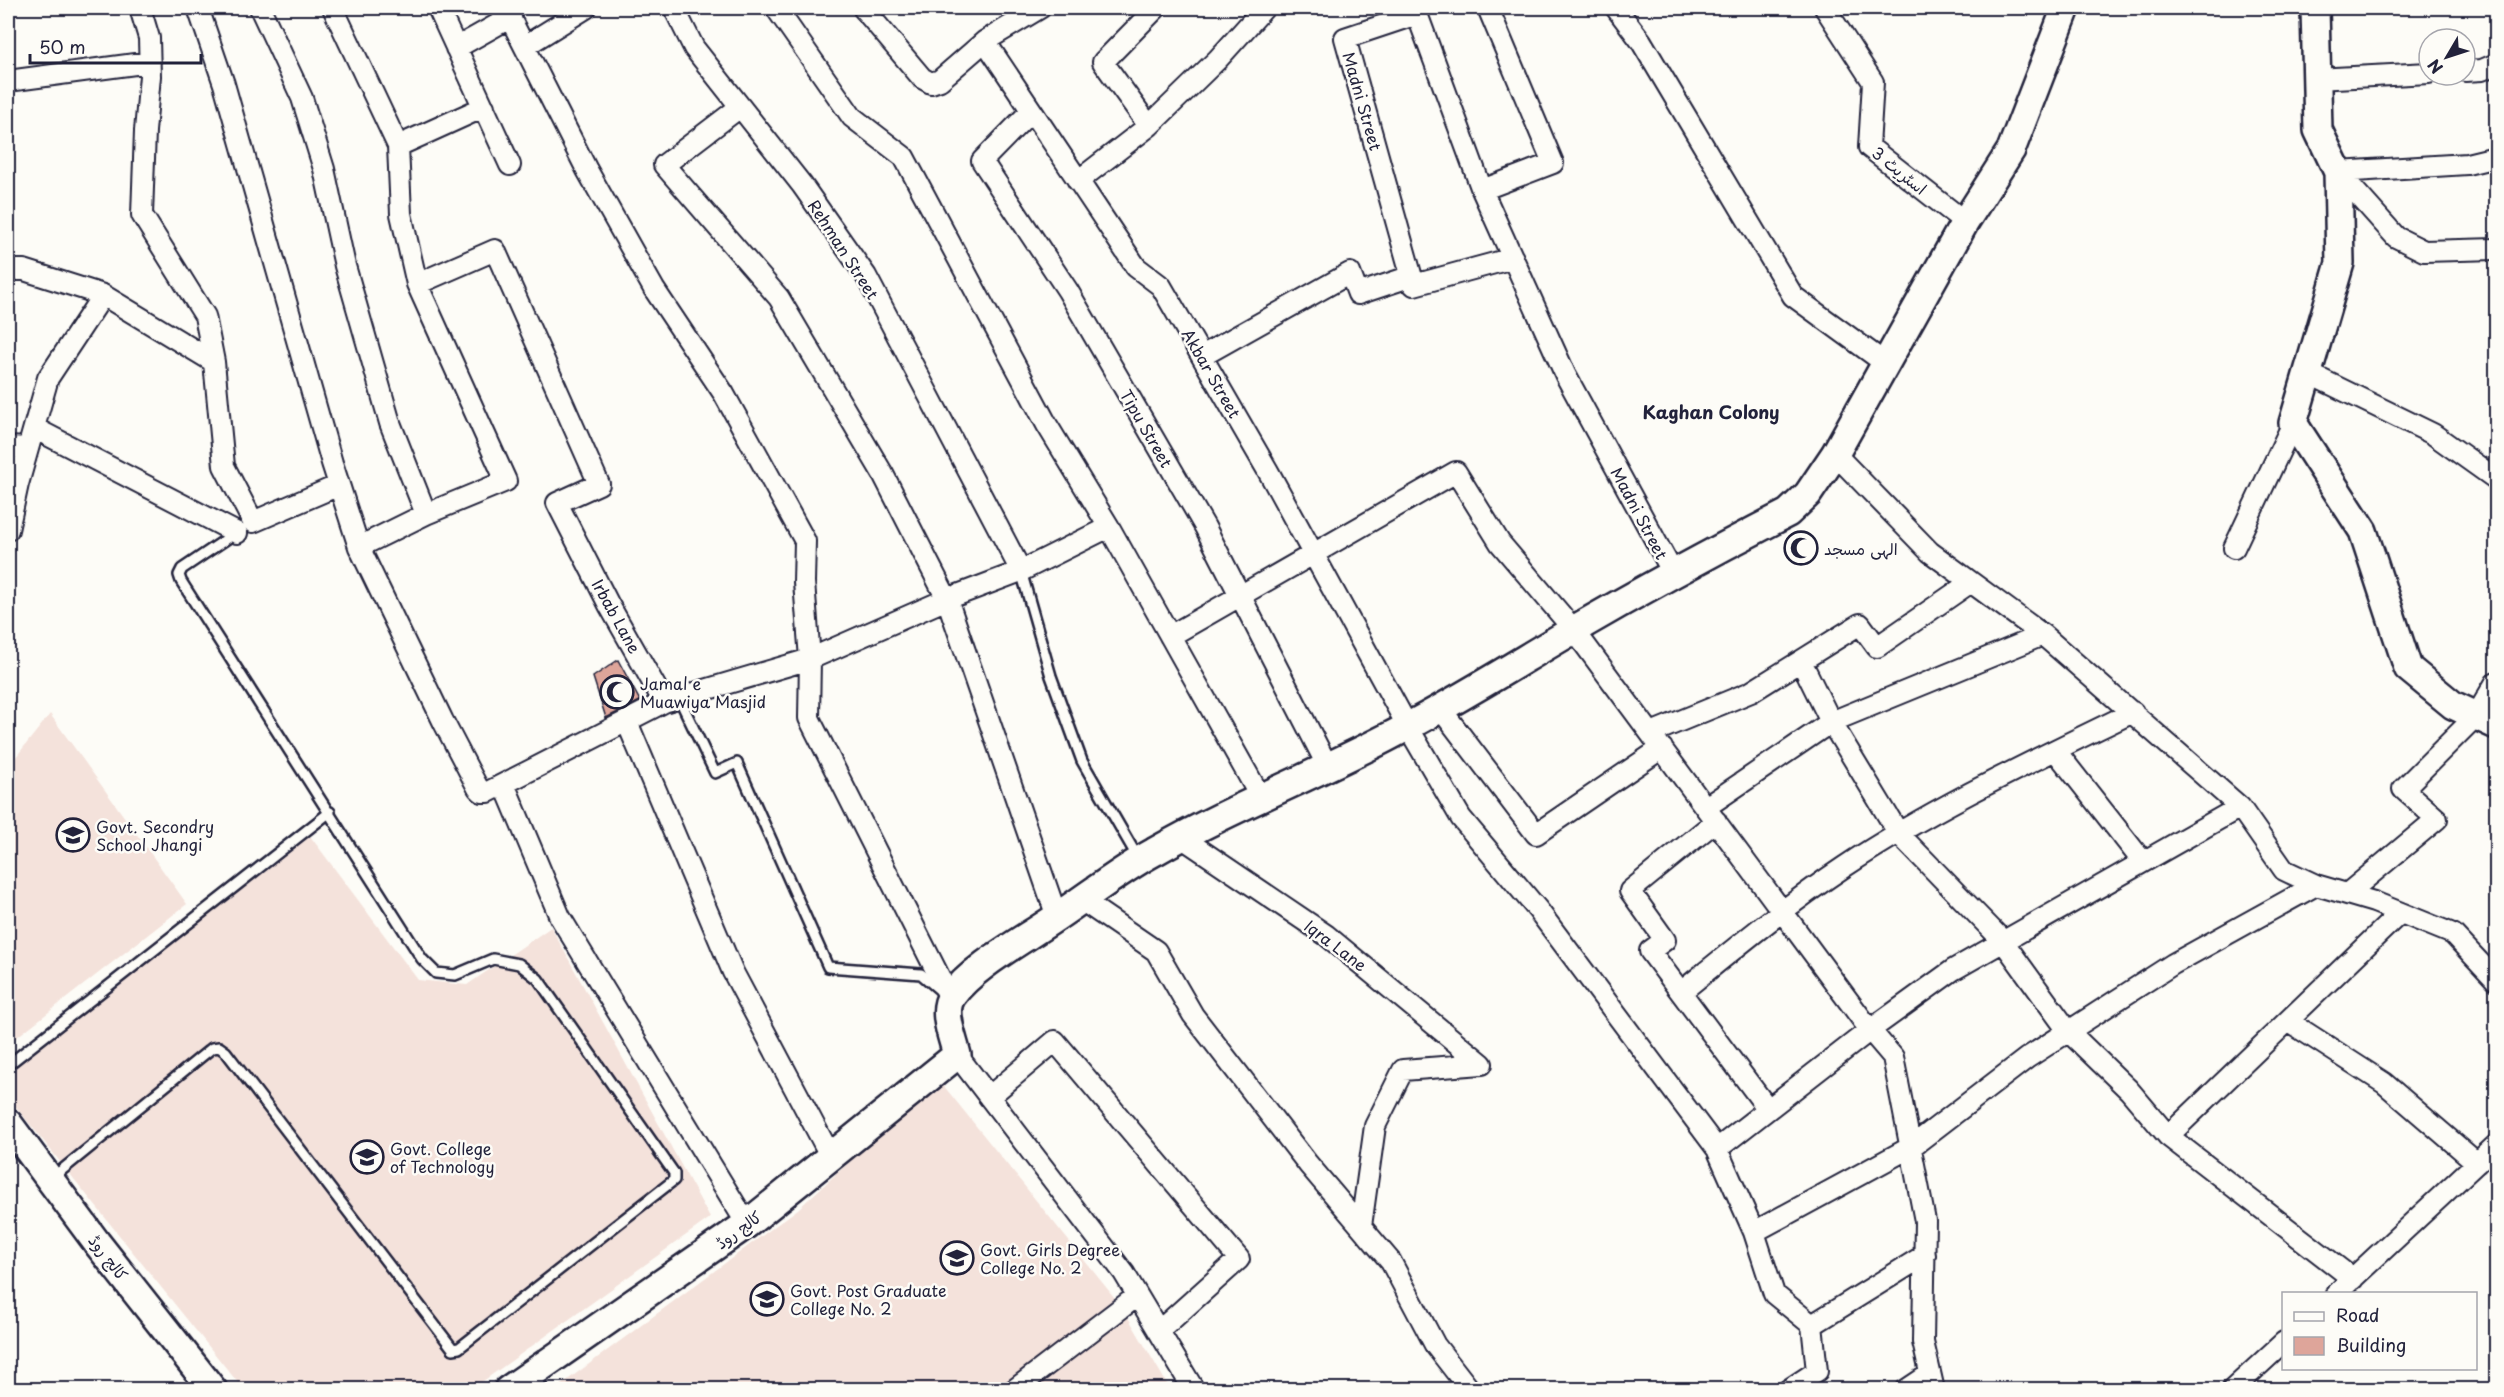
<svg xmlns="http://www.w3.org/2000/svg" width="2504" height="1397" font-family="'Playpen Sans','Playpen Sans Arabic',sans-serif">
  <rect width="100%" height="100%" fill="#fdfcf7"/>
  <filter id="ink" filterUnits="userSpaceOnUse"><feTurbulence type="fractalNoise" baseFrequency=".0167" numOctaves="2"/><feDisplacementMap in="SourceGraphic" scale="12" xChannelSelector="R" yChannelSelector="G"/><feConvolveMatrix kernelMatrix="1 2 1 2 8 2 1 2 1" color-interpolation-filters="sRGB"/></filter>
  <g filter="url(#ink)">
    <path fill="#f4e2db" d="M50,714L187,904L8,1044V767Z
      M310,836L418,980L467,985L551,927L710,1218L472,1389H243L8,1097V1068Z
      M939,1080L1122,1307L1170,1389L554,1390L798,1209Z"/>
    <path fill="#dea59a" stroke="#22223b" stroke-width="1.5" d="M618,660L640,701L606,718L593,677Z"/>
    <g fill="none" stroke-linecap="round" stroke-linejoin="round">
      <g stroke="#22223b" stroke-width="14">
        <path id="lane" d="M1021,571L1051,676L1082,761L1138,858
          M679,698L715,773L737,763L828,967L921,974L941,991
          M8,1065L330,812
          M52,1178L212,1048L219,1047L226,1052L453,1349L459,1348L674,1180V1173L538,979L519,964L493,959L455,975L436,973L422,959L181,581L179,575L182,569L237,532
          M533,1375L544,1390"/>
      </g>
      <g stroke="#22223b" stroke-width="24">
        <path id="street" d="M140,8L149,38L150,76L145,131L142,215L205,316L214,362
          M198,8L224,84L332,463L359,547L443,721L478,788L482,792H488L664,702
          M260,8L302,98L324,169L345,266L390,423L426,514
          M333,8L398,146L401,214L417,284L506,481L426,514L359,547
          M438,8L510,165
          M505,8L587,170L654,289L724,394L805,541L804,582L810,659L947,599L1021,571L1109,527L1261,798
          M674,8L694,48L802,185L866,276L1021,571
          M776,8L852,117L904,157L1047,425L1109,527
          M863,8L922,78L931,83L940,80L985,41L1040,8
          M1616,8L1641,41L1793,296L1885,363
          M1825,8L1873,82L1869,147L1965,222
          M985,41L1136,267L1161,286L1268,471L1408,727L1461,818L1538,910L1717,1149L1754,1232L1774,1294L1812,1325L1817,1371L1788,1390
          M525,46L586,8
          M456,48L511,17
          M2465,71L2482,70L2496,64
          M2316,79L2429,73
          M8,81L150,62
          M740,107L664,165L779,298L883,474L947,599L1057,917
          M1031,111L982,161L1068,291L1205,527L1328,767
          M1149,126L1218,59L1264,8
          M398,146L484,107
          M2338,172L2396,237L2424,251L2496,249
          M2338,172L2467,164L2496,157
          M1078,181L1149,126L1103,62L1156,8
          M1482,190L1553,163L1488,8
          M1513,258L1414,285L1345,38L1417,14L1482,190L1566,376L1673,573
          M8,270H24L103,295
          M417,284L495,250L599,484L557,503L609,605L664,702L810,659L809,718L950,998
          M1202,356L1350,273L1358,294L1412,276
          M2308,373L2433,434L2496,479
          M34,428L237,533
          M8,447L28,448
          M1835,454L1930,552L2043,635L2240,807L2284,870L2316,885L2374,902L2453,934L2496,980
          M8,530L18,484L48,378L103,295L214,362L224,466L253,522L339,485
          M2234,548L2293,423
          M1170,636L1456,472L1500,543L1574,630L1870,1030L1893,1057L1925,1221L1923,1342L1934,1390
          M1801,661L1831,722L1899,834L2002,940L2068,1031L2129,1090L2168,1136L2353,1279
          M1440,708L1536,834L1662,748
          M627,722L733,972L831,1157
          M1651,733L1751,692L1860,624L1877,647L1971,582
          M2055,750L2143,862
          M504,784L560,917L747,1224
          M1706,807L1831,722L2043,635
          M1716,821L1630,891L1665,940L1650,951L1768,1109
          M1181,837L1326,935L1482,1064
          M2347,894L2437,819L2403,789L2476,716L2496,682
          M1080,899L1156,951L1193,1015L1308,1164L1391,1262L1435,1345L1470,1390
          M1681,992C1734,949 1787,905 1844,867C1936,806 2035,760 2133,712
          M2288,1021L2384,1083L2477,1163
          M957,1055L1124,1273L1194,1390
          M989,1097L1055,1041L1239,1259L1159,1331
          M2168,1136L2400,913
          M1717,1149L1870,1030L1953,970L2240,807
          M1361,1226L1375,1126L1403,1070L1482,1064
          M1754,1232L1911,1147L2027,1058L2173,964L2316,885
          M2336,1294L2496,1145
          M1812,1325L1925,1255
          M1014,1390L1137,1296
          M1906,1390L1930,1374
          M2232,1390L2284,1342"/>
      </g>
      <g stroke="#22223b" stroke-width="32">
        <path id="secondary" d="M2315,8L2318,130L2338,172L2340,263L2293,423L2363,531L2408,668L2453,705L2496,725
          M8,1123L97,1243L213,1390
          M508,1390L747,1224L957,1055C953,1038 941,1011 952,996C972,967 1025,939 1055,918C1088,896 1119,871 1154,852C1229,809 1309,778 1386,738C1449,706 1509,668 1570,632C1642,590 1714,551 1788,513L1808,494L1835,454L1965,222L2011,150L2066,8"/>
      </g>
      <use href="#lane" stroke="#fdfcf7" stroke-width="9"/>
      <use href="#street" stroke="#fdfcf7" stroke-width="20"/>
      <use href="#secondary" stroke="#fdfcf7" stroke-width="27"/>
    </g>
  </g>
  <defs>
    <g id="mosque-ring" transform="scale(1.725)"><circle r="9.5" fill="#fdfcf7" stroke="#22223b" stroke-width="1.5"/><path d="M3.5-4.9A6 6 0 1 0 3.5 4.9A5 5 0 1 1 3.5-4.9Z" fill="#22223b"/></g>
    <g id="school-ring" transform="scale(1.725)"><circle r="9.5" fill="#fdfcf7" stroke="#22223b" stroke-width="1.5"/><path d="M0-5L7-2L0 1L-7-2ZM-4 1L0 2.5L4 1V4Q0 6-4 4Z" fill="#22223b"/></g>
    <g id="university-ring" transform="scale(1.725)"><circle r="9.5" fill="#fdfcf7" stroke="#22223b" stroke-width="1.5"/><path d="M0-5L7-2L0 1L-7-2ZM-4 1L0 2.5L4 1V4Q0 6-4 4Z" fill="#22223b"/></g>
  </defs>
  <g fill-rule="evenodd">
    <use href="#mosque-ring" x="1801" y="548"/>
    <use href="#mosque-ring" x="617" y="692"/>
    <use href="#school-ring" x="73" y="835"/>
    <use href="#university-ring" x="367" y="1157"/>
    <use href="#university-ring" x="957" y="1258"/>
    <use href="#university-ring" x="767" y="1299"/>
  </g>
  <g text-anchor="middle" dominant-baseline="central" stroke-width="5" stroke-linejoin="round" paint-order="stroke">
    <g font-size="16" fill="#22223b" stroke="#fdfcf7">
      <text transform="translate(1363 101) rotate(74)">Madni Street</text>
      <text transform="translate(1900 170) rotate(39)">اسٹریٹ 3</text>
      <text transform="translate(844 249) rotate(57)">Rehman Street</text>
      <text transform="translate(1212 373) rotate(60)">Akbar Street</text>
      <text transform="translate(1147 428) rotate(60)">Tipu Street</text>
      <text transform="translate(1640 513) rotate(62)">Madni Street</text>
      <text transform="translate(617 616) rotate(61)">Irbab Lane</text>
      <text transform="translate(1336 945) rotate(37)">Iqra Lane</text>
      <text transform="translate(738 1229) rotate(-36)">کالج روڈ</text>
      <text transform="translate(109 1257) rotate(52)">کالج روڈ</text>
    </g>
    <g font-size="16" fill="#22223b" stroke="#fdfcf7" text-anchor="start">
      <text x="1824" y="548">الہی مسجد</text>
      <text x="640" y="683">Jamal e<tspan x="640" dy="18">Muawiya Masjid</tspan></text>
      <text x="96" y="826">Govt. Secondry<tspan x="96" dy="18">School Jhangi</tspan></text>
      <text x="390" y="1148">Govt. College<tspan x="390" dy="18">of Technology</tspan></text>
      <text x="980" y="1249">Govt. Girls Degree<tspan x="980" dy="18">College No. 2</tspan></text>
      <text x="790" y="1290">Govt. Post Graduate<tspan x="790" dy="18">College No. 2</tspan></text>
    </g>
    <g font-size="18" font-weight="bold" fill="#22223b" stroke="#fdfcf7">
      <text x="1711" y="411">Kaghan Colony</text>
    </g>
  </g>
  <rect width="2504" height="1397" fill="none" stroke="#fdfcf7" stroke-width="30"/>
  <rect x="15" y="15" width="2474" height="1367" fill="none" stroke="#22223b" stroke-width="2" filter="url(#ink)"/>
  <rect x="2282" y="1292" width="195" height="78" fill="#fdfcf7" stroke="#a5a5ac" stroke-width="1.5"/>
  <rect x="2294" y="1312" width="30" height="9" fill="#fdfcf7" stroke="#a5a5ac" stroke-width="1.5"/>
  <text x="2336" y="1322" font-size="18" fill="#22223b">Road</text>
  <rect x="2294" y="1337" width="30" height="18" fill="#dea59a" stroke="#a5a5ac" stroke-width="1.5"/>
  <text x="2336" y="1352" font-size="18" fill="#22223b">Building</text>
  <g transform="translate(2447 57) rotate(231)"><circle r="28" fill="#fdfcf7" stroke="#a5a5ac" stroke-width="1.5"/>
  <path d="M0-4.5L10 22L0 15L-10 22Z" fill="#22223b"/>
  <text y="-9" font-size="16" font-weight="bold" text-anchor="middle" fill="#22223b">N</text>
  </g>
  <path d="M30 54v9h171v-9" fill="none" stroke="#22223b" stroke-width="3"/>
  <text x="39" y="54" font-size="18" fill="#22223b" stroke="#fdfcf7" stroke-width="4.5" paint-order="stroke">50 m</text>
</svg>
